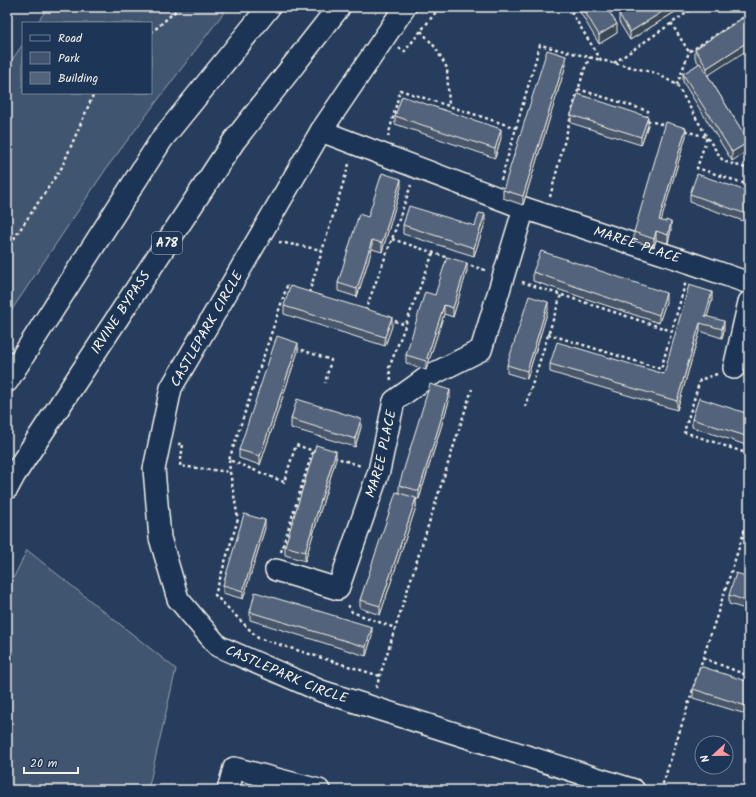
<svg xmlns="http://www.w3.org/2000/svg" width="756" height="797" font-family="Kalam,sans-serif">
  <rect width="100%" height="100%" fill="#263d5d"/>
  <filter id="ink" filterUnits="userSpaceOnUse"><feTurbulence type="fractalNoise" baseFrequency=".025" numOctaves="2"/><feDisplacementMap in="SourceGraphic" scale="8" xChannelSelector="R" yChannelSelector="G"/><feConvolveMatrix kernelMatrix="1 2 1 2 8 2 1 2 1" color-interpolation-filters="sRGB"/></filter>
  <g filter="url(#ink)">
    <path fill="#40546f" stroke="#9aa2ac" d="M48,7H228L108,166L7,317V67L23,44V93H151V23H37Z
      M27,550L176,669L148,790H7V591Z"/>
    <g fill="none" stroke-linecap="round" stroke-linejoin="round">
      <g stroke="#f4f1e8" stroke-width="24">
        <g id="minor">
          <path id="s1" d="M405,7L321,131L171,388L154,469L160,538L178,599L218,646L321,691L634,790"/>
          <path id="s2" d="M321,131L524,208L691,263L749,283"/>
          <path d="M734,368L749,302"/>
          <path id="s3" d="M276,570L338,589L379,471L394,401L429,376L481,350L524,208"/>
          <path d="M228,790L234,768L319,790"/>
        </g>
      </g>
      <g stroke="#f4f1e8" stroke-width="25">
        <g id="trunk">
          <path d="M7,381L162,139L269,7"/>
          <path id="s4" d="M7,488L14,475L234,141L339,7"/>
        </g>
      </g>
      <path stroke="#f4f1e8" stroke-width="2.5" stroke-dasharray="3 3" stroke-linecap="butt" d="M568,7L601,60L656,73L677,85L707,137L723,161L749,169
        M671,23L689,52
        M421,31L435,47L447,68L449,105
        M151,33L180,7
        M399,48L404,52L440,7
        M614,63L695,7
        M677,85L689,52L749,14
        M578,89L648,111L646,120L668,126
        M685,131L707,137L697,168L749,185
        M388,137L400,90L516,128
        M501,180L540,45L601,60
        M550,197L576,97L585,68L590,57
        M392,239L449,258
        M279,242L322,250
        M7,249L62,167L94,93
        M465,264L485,270
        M522,282L672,331
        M293,288L287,286L229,460L284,482L296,445L317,452
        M309,293L350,161
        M365,311L392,239L411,185
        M389,319L406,325
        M548,334L661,369L686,281
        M269,339L278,342
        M296,348L331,360L325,383
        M717,374L700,380L684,432L749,454
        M391,380L389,368L433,253
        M525,407L561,295
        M178,444H183L180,466L230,472
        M334,457L361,466
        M229,460L230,472L238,519L215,595L258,638L380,676
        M281,552L313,450
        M348,605L352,612L395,628
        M703,658L749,676
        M376,688L472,389
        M661,790L703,658L749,517"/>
      <use href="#minor" stroke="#1d3557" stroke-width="21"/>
      <use href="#trunk" stroke="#1d3557" stroke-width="22"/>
    </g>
    <path fill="#47566a" stroke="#f4f1e8" d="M577,7H606L617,33L599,44Z
      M683,7L630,40L619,22V14Z
      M749,14L708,76L749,142L732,161L683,82V74L699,64L695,58V49Z
      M566,65L523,205L503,198V190Z
      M571,115L648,125L641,145L571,123Z
      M395,116L501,138L495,158L395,124Z
      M686,136L661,220L671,230L668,243L656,240L654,247L634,241V232Z
      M401,187L382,252L372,249L357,297L338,291V283L368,217Z
      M749,192V223L690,202V194Z
      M485,223L474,256L403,234V225L475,226Z
      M467,271L453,317L444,314L426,370L406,363V355L435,295Z
      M533,272L666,302L659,323L533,281Z
      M712,300L707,316L724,330L722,338L700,331L677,410L550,372V364L664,374Z
      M284,306L392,326L385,346L284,314Z
      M548,310L527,379L507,373V365Z
      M298,351L260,465L239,458V450Z
      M450,398L419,499H416V507L380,615L360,608V600L399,493V485Z
      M749,414V446L692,427V419Z
      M291,419L361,427L355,447L291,428Z
      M336,459L305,561L285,555V546Z
      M265,528L243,599L223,593V585Z
      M749,577V610L729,604V595Z
      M250,612L372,636L366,656L250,620Z
      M749,682V715L693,698V689Z"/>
    <path fill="#394656" stroke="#f4f1e8" d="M670,7H683L630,40V32Z
      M617,24V33L599,44V35Z
      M749,41V49L707,76V68Z
      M566,56V65L523,205V196Z
      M648,117V125L641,145V137Z
      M686,128V136L659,228V220Z
      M501,129V138L495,158V149Z
      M749,142V150L732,161V152Z
      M401,179V187L382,252V243Z
      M485,214V223L474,256V248Z
      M671,222V230L668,243V235Z
      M656,231V240L654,247V239Z
      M372,240V249L357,297V289Z
      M467,263V271L453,317V308Z
      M712,292V300L705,324V316Z
      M666,293V302L659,323V315Z
      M548,302V310L527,379V371Z
      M444,305V314L426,370V361Z
      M392,317V326L385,346V337Z
      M724,321V330L722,338V329Z
      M700,323V331L677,410V401Z
      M298,343V351L260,465V456Z
      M450,390V398L419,499V491Z
      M361,419V427L355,447V439Z
      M336,451V459L305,561V552Z
      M416,498V507L380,615V606Z
      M265,520V528L243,599V591Z
      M372,627V636L366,656V647Z"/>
    <path fill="#52647b" stroke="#f4f1e8" d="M582,7H606L617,24L599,35Z
      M630,7H670L630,32L619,14Z
      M749,14V41L707,68L695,49Z
      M547,50L566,56L523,196L503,190Z
      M700,63L749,142L732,152L683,74Z
      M578,94L648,117L641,137L571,115Z
      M402,96L501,129L495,149L395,116Z
      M666,122L686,128L659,220L666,222V220L671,222L668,235L656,231L654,239L634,232Z
      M382,173L401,179L382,243L372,240L357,289L338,283L359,214L368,217Z
      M697,174L749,192V215L690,194Z
      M409,206L475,226L479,213L485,214L474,248L403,225Z
      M541,251L666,293L659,315L533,272Z
      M447,257L467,263L453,308L444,305L426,361L406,355L425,292L435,295Z
      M689,285L712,292L705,316L724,321L722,329L700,323L677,401L550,364L557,342L664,374Z
      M290,286L392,317L385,337L284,306Z
      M529,296L548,302L527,371L507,365Z
      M277,336L298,343L260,456L239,450Z
      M430,384L450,390L419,491L399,485Z
      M699,398L749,414V437L692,419Z
      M297,399L361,419L355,439L291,419Z
      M316,445L336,451L305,552L285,546Z
      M396,492L416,498L380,606L360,600Z
      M244,514L265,520L243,591L223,585Z
      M736,573L749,577V602L729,595Z
      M255,592L372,627L366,647L250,612Z
      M700,666L749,682V707L693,689Z"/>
  </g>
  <g text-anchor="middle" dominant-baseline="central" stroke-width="3" stroke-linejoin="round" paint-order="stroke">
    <rect fill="#1d3557" stroke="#b4b9bc" stroke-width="1" x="152" y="232" width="30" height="22" rx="3"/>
    <g font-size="13" font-weight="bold" fill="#f4f1e8">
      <text x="167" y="243">A78</text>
    </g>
    <g font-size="14" fill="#f4f1e8" stroke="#1d3557">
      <text stroke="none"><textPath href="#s2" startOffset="336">MAREE PLACE</textPath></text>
      <text stroke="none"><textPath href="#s4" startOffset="209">IRVINE BYPASS</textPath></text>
      <text transform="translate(207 329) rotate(-60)">CASTLEPARK CIRCLE</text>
      <text stroke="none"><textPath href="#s3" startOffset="207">MAREE PLACE</textPath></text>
      <text stroke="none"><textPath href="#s1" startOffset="799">CASTLEPARK CIRCLE</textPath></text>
    </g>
  </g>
  <rect width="756" height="797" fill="none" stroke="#1d3557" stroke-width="24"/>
  <rect x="12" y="12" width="732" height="773" fill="none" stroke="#f4f1e8" stroke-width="1.5" filter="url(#ink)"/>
  <rect x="22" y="22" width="130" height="72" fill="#1d3557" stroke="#738091"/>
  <rect x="30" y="35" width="20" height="6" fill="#1d3557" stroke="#738091"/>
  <text x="58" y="42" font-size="12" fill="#f4f1e8">Road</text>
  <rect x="30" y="52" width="20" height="12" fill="#40546f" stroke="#738091"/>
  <text x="58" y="62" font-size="12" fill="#f4f1e8">Park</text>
  <rect x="30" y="72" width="20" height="12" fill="#52647b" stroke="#738091"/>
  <text x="58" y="82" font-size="12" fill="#f4f1e8">Building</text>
  <g transform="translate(714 755) rotate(248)"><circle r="19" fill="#1d3557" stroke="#738091"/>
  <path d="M0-3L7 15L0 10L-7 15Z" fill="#ff9aa2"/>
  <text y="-6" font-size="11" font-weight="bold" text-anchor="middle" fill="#f4f1e8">N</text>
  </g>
  <path d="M24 767v6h54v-6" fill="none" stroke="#f4f1e8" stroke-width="2"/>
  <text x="30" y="767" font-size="12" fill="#f4f1e8" stroke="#1d3557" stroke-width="3" paint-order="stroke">20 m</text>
</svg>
